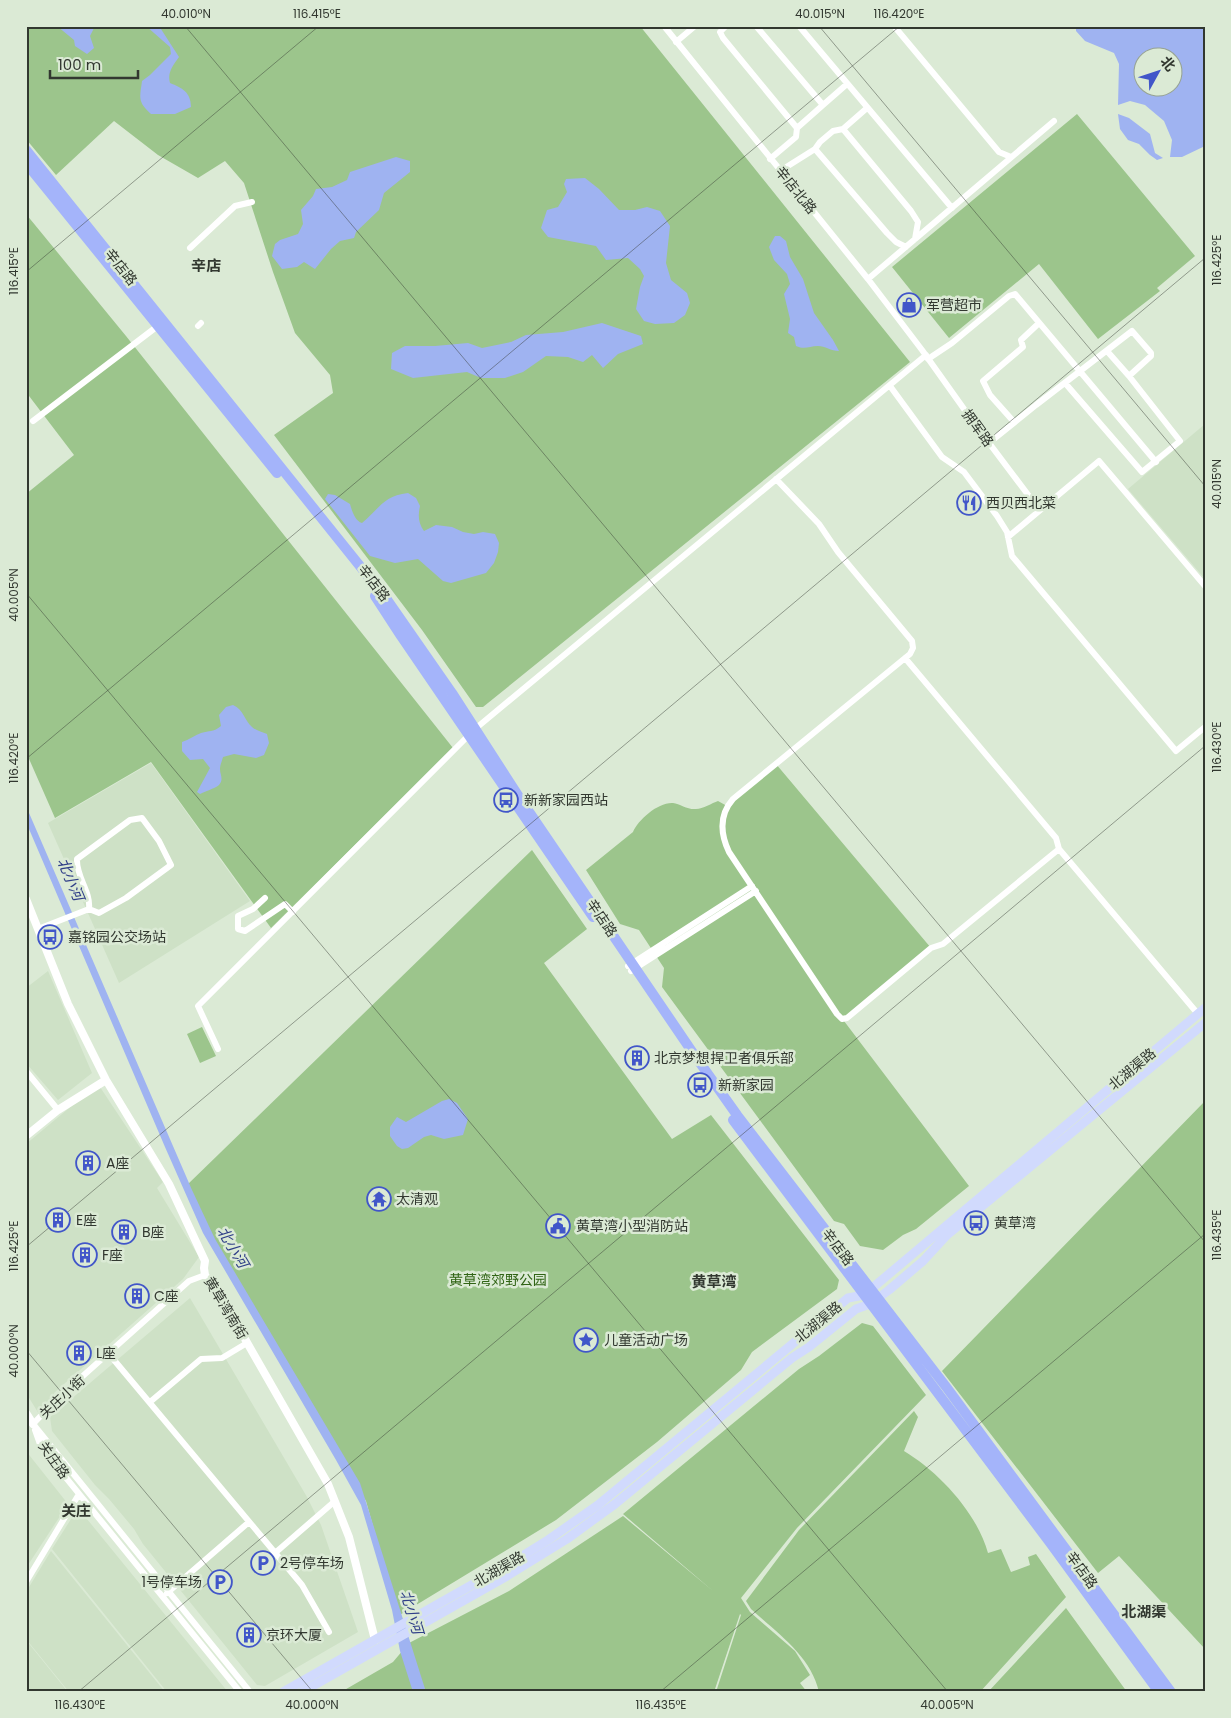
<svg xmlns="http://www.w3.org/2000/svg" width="1231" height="1718" font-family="Poppins,'Noto Sans SC',sans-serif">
  <rect width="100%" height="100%" fill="#dbead5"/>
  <path fill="#cee1c6" d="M1205,424V579L1128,489Z
    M151,763L250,901L119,983L48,823Z
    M48,971L92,1073L58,1100L26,1063V988Z
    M98,1084L163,1182L157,1188L199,1257L183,1279L55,1392L39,1414L26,1393V1144Z
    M190,1298L307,1497L321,1525L358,1632L265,1686L257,1685L143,1544L134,1529L109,1499L95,1485L52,1431L50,1417Z
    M26,1451L68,1504L26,1568Z
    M78,1508L228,1692H167L52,1549Z
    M51,1551L165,1692H69L26,1639V1592Z
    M26,1640L68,1692H26Z"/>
  <path fill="#9cc58c" d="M26,26H640L910,362L483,707H476L422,630L274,435L333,393L330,375L295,333L273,272L244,183L225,161L198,178L158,155L114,121L56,175L26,139Z
    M1077,114L1195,256L1157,288L1160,291L1098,339L1039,264L949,338L892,267Z
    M26,214L126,336L453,748L271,928L151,762L55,818L26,752V494L74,455L26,392Z
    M776,764L931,948L844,1021L969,1186L916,1229L903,1235L883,1250L860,1246L844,1224L834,1221L662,987L664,968L639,930L620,924L586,870L633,832C638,820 658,802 673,803C680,804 688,810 696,809C703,809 712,803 718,801L727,806Z
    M532,850L587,929L544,963L672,1139L711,1115L839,1280L837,1289L752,1352L741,1370L657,1442L556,1520L398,1616L366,1501L202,1225L186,1186Z
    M202,1027L216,1056L200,1063L187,1034Z
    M1205,1101V1649L1119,1556L1098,1573L942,1371Z
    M862,1323L873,1326L926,1395L797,1528L741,1598L750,1612L795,1651L810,1675L800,1683L807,1692H716L741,1615L740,1614L714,1692H341L393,1662L409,1643L509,1591L623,1516L713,1591L623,1514L799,1369L819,1356Z
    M914,1411L918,1417L904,1451C939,1472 977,1513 988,1553L1001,1549L1011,1572L1030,1565L1028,1557L1036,1554L1066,1597L980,1692H819C811,1656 777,1633 751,1609L746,1601L799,1530Z
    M1066,1608L1127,1692H988Z"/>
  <path fill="#9fb3f1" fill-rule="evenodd" d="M57,26H95L90,36L94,48L87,54L75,46L74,40Z
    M146,26H159L179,57C173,65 167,73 170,83C182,88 191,92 191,107L175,114H151C137,102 140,97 142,81L150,75L171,54L170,47Z
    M1076,26H1202L1205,28V146L1182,157H1170L1172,140L1164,121L1145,105L1130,101L1118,105L1119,64L1114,53L1085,41L1076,31ZM1144,58H1174V88H1144Z
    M1118,114L1129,118L1150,134L1155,153L1163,158L1157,160L1150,155L1139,144L1128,140L1120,129Z
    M396,157L410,161V172L384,193L379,210L356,232L354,238L340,241L331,249L315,269L304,262L297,267L282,269L272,256L275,244L280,240L298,234L303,224L301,210L313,196L316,189L332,187L347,180L350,172Z
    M585,178L599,189L619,210H635L647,207L660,211L670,226L666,263L671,280L687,293L690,303L685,315L674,323L655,324L644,321L636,309L640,287L644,276L640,269L628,258L606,260L596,246L548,237L541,228L547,210L558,207L567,192L564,184L566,179Z
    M775,236H780L786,241L790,257L803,279L814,313L833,340L839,351C831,351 825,346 818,346C809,346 805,350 796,346L794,337L788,333L790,319L784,294L790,284L787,274L774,260L769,247Z
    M602,323L641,336L643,344L618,354L603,368L592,355L583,362L568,357L546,356L523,372L505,378H481L467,372L413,378L391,369L392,353L405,346H435L468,343L482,348L511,342L526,335L563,332Z
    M408,493L416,498L420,506C418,515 418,523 424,531L436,525L452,527L463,532L474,534L483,532L495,534L499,543L498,552L494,563L486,573L451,583L443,581L418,559L395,563L370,556L325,499L328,494L335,495L350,504C352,511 355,521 362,523C380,508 383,496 408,493Z
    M233,705C244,710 244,720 252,727C255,730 262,732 267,734L269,743L264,755L256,758L234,754L223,757C222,761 220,765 220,769C220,775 224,779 219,785C214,789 205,791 200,794L197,792L210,768L203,759L190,760L182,751V742C189,740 195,735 201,733C210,730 212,733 221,726L219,715L226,707Z
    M26,806L192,1190L215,1239L360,1483L426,1692H413L400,1651L392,1610L361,1505L336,1460L203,1233L165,1147L26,822Z
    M449,1099L457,1103L468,1119L463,1135L444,1139L431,1135L424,1137L408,1148L402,1149L397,1146L390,1136V1127L397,1117L406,1122L442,1101Z"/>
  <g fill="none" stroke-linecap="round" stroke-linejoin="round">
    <path stroke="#fff" stroke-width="6" d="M664,26L868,279L922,350L974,423L1032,500
      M726,26L720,32L723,38L797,128
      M756,26L823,105L797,128L796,137L770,159
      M799,26L952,208
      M894,26L999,152L1011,157
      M676,42L695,26
      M823,105L847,84
      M843,129L911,211L918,222L915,239
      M815,149L887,233L896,242L906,247
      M780,171L815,149L820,142L833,131L843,129L867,108
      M190,248L235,206L252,202
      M868,279L1054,121
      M198,326L201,323
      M928,359L952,343L1009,296L1015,294L1156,462
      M1065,383L1142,472L1180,441L1129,376L1107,351
      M890,386L942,457L964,472L997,516L1007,532L1012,556L1176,751L1205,727
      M33,421L159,325
      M1014,422L990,395L983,381L1023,347L1021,340L1038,324
      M989,443L1036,405L1132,331L1151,353V356L1129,376
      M776,479L819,524L838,552L912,641L913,648L910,654L733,799C719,815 720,833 729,852L837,1014L842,1019L847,1018L931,948L943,944L1059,849
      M1008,537L1099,461L1205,586
      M905,658L1056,838L1059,849L1198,1014
      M265,898L253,909L238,916V929L245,931L285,904L293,912
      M38,929L89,909L99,913L126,898L171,865L159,841L142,818L130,820L77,859C76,877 91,891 89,909
      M628,966L752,886
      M631,971L756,891
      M218,1049L198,1006L475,729L926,355
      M26,1071L58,1110
      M109,1354L302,1585L329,1632
      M150,1402L201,1359L222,1358L247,1343
      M33,1424L250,1692
      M33,1424L56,1400L189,1281L205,1275
      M35,1430L41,1447L240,1692
      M275,1553L335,1501
      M26,1582L79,1494
      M167,1593L249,1522"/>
    <path stroke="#fff" stroke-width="8" d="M26,899L68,1004L106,1080L169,1184L205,1261L204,1268L205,1275L245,1339L328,1484L349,1537L375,1640
      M26,1136L58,1110L106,1080
      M26,1413L33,1424"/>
    <path stroke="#d1dafd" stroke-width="9" d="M283,1692L514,1561L548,1540L598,1505L848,1298L864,1295L1205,1008
      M302,1692L507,1576L567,1539L615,1504L792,1358L809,1347L856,1309L870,1304L889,1290L923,1261L947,1235L1205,1023"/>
    <path stroke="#a4b4fa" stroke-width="10" d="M26,150L388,601L452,693L519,797L693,1053L737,1115L947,1388L1171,1692
      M26,163L277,473
      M375,596L401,636L593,917
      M733,1120L1051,1544L1159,1692"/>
  </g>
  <path fill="none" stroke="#323830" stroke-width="1" stroke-opacity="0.45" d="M185,26L1205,1242M819,26L1205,486M26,272L319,26M26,593L948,1692M26,759L900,26M26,1247L1205,258M26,1350L313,1692M78,1692L1205,746M660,1692L1205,1234"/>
  <defs>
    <g id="shop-ring" transform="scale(1.25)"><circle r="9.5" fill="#dbead5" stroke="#4156c9" stroke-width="1.5"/><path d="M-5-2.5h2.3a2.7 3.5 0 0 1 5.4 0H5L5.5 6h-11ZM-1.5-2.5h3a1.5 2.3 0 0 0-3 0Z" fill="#4156c9"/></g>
    <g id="restaurant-ring" transform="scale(1.25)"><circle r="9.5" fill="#dbead5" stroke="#4156c9" stroke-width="1.5"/><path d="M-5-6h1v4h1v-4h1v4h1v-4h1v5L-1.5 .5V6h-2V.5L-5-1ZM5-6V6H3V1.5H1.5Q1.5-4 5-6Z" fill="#4156c9"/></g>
    <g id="bus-ring" transform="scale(1.25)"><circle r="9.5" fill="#dbead5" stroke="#4156c9" stroke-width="1.5"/><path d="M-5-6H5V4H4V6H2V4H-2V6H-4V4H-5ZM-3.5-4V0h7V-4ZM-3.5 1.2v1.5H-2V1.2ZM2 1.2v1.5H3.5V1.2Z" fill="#4156c9"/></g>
    <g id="building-ring" transform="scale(1.25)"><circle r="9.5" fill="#dbead5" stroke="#4156c9" stroke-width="1.5"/><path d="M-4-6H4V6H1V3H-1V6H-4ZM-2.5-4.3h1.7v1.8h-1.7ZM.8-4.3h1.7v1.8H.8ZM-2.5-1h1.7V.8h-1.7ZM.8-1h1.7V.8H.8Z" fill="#4156c9"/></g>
    <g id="temple-ring" transform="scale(1.25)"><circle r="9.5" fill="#dbead5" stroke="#4156c9" stroke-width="1.5"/><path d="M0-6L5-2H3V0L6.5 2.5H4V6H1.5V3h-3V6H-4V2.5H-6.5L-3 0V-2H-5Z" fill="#4156c9"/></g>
    <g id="civic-ring" transform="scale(1.25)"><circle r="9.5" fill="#dbead5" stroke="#4156c9" stroke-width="1.5"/><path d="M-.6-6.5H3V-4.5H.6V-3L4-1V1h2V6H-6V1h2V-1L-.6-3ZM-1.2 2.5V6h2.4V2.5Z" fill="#4156c9"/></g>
    <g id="sight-ring" transform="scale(1.25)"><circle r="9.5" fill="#dbead5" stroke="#4156c9" stroke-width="1.5"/><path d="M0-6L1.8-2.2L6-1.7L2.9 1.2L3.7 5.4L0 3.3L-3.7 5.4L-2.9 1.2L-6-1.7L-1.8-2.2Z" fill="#4156c9"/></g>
    <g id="parking-ring" transform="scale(1.25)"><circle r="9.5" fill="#dbead5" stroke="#4156c9" stroke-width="1.5"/><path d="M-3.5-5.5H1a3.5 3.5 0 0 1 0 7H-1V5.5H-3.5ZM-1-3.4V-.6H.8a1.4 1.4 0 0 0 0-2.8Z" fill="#4156c9"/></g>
  </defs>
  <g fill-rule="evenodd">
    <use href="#shop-ring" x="909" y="305"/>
    <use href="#restaurant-ring" x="969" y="503"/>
    <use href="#bus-ring" x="506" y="800"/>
    <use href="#bus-ring" x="50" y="937"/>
    <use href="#building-ring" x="637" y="1058"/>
    <use href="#bus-ring" x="700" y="1085"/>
    <use href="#building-ring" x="88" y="1163"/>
    <use href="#temple-ring" x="379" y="1199"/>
    <use href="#building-ring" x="58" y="1220"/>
    <use href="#bus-ring" x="976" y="1223"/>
    <use href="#civic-ring" x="558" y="1226"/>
    <use href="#building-ring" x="124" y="1232"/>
    <use href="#building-ring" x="85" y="1255"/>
    <use href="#building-ring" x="137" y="1296"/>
    <use href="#sight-ring" x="586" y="1340"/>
    <use href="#building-ring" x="79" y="1353"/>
    <use href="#parking-ring" x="263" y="1563"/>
    <use href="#parking-ring" x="220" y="1582"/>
    <use href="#building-ring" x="249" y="1635"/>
  </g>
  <g text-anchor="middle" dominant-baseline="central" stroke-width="5" stroke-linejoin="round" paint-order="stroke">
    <g font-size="14" fill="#323830" stroke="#dbead5">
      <text transform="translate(796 190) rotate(51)">辛店北路</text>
      <text transform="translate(121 267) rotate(51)">辛店路</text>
      <text transform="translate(978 428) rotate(54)">拥军路</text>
      <text transform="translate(374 583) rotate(52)">辛店路</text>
      <text transform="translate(602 918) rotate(56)">辛店路</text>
      <text transform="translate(1132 1069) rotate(-40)">北湖渠路</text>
      <text transform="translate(838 1247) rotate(53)">辛店路</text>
      <text transform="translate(226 1308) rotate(59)">黄草湾南街</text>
      <text transform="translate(818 1322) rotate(-39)">北湖渠路</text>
      <text transform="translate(62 1397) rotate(-43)">关庄小街</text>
      <text transform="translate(54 1460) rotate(55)">关庄路</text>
      <text transform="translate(499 1569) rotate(-30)">北湖渠路</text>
      <text transform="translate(1082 1570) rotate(54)">辛店路</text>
    </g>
    <g font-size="14" fill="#323830" stroke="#dbead5" text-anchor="start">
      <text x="926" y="305">军营超市</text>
      <text x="986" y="503">西贝西北菜</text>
      <text x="524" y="800">新新家园西站</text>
      <text x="68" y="937">嘉铭园公交场站</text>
      <text x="654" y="1058">北京梦想捍卫者俱乐部</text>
      <text x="718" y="1085">新新家园</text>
      <text x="106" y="1163">A座</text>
      <text x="396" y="1199">太清观</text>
      <text x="76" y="1220">E座</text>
      <text x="994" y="1223">黄草湾</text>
      <text x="576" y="1226">黄草湾小型消防站</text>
      <text x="142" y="1232">B座</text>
      <text x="102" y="1255">F座</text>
      <text x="154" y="1296">C座</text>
      <text x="604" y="1340">儿童活动广场</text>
      <text x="96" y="1353">L座</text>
      <text x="280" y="1563">2号停车场</text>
      <text x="202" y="1582" text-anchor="end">1号停车场</text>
      <text x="266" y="1635">京环大厦</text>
    </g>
    <g font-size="14" fill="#306415" stroke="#dbead5">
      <text x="498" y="1280">黄草湾郊野公园</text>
    </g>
    <g font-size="15" font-weight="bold" fill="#323830" stroke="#dbead5">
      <text x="206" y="265">辛店</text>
      <text x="714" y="1281">黄草湾</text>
      <text x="76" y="1510">关庄</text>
      <text x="1144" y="1611">北湖渠</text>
    </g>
    <g font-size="15" font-style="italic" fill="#303f88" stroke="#dbead5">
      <text transform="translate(71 879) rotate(67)">北小河</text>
      <text transform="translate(233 1247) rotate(59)">北小河</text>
      <text transform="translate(412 1612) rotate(73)">北小河</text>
    </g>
  </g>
  <rect width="1231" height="1718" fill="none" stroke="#dbead5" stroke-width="55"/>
  <g transform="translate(1158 72) rotate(50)"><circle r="24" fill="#dbead5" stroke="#97a393"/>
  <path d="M0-4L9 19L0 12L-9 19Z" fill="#4156c9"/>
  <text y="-8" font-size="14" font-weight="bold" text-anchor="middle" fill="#323830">北</text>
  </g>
  <path d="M50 70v8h88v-8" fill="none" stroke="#323830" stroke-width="2.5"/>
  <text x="58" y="70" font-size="15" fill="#323830" stroke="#dbead5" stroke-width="4" paint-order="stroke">100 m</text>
  <rect x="28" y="28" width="1176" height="1662" fill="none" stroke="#323830" stroke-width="2"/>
  <g font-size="12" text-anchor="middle" fill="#323830">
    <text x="186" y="18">40.010°N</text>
    <text x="317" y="18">116.415°E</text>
    <text x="820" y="18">40.015°N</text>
    <text x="899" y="18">116.420°E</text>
    <text transform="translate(1217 260) rotate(-90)" y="4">116.425°E</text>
    <text transform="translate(14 271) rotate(-90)" y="4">116.415°E</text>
    <text transform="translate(1217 484) rotate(-90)" y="4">40.015°N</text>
    <text transform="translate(14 595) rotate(-90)" y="4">40.005°N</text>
    <text transform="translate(1217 747) rotate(-90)" y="4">116.430°E</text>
    <text transform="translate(14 758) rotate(-90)" y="4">116.420°E</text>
    <text transform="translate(1217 1235) rotate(-90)" y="4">116.435°E</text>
    <text transform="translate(14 1246) rotate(-90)" y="4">116.425°E</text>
    <text transform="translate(14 1351) rotate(-90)" y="4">40.000°N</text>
    <text x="80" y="1709">116.430°E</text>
    <text x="312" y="1709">40.000°N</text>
    <text x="661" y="1709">116.435°E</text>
    <text x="947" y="1709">40.005°N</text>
  </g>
</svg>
